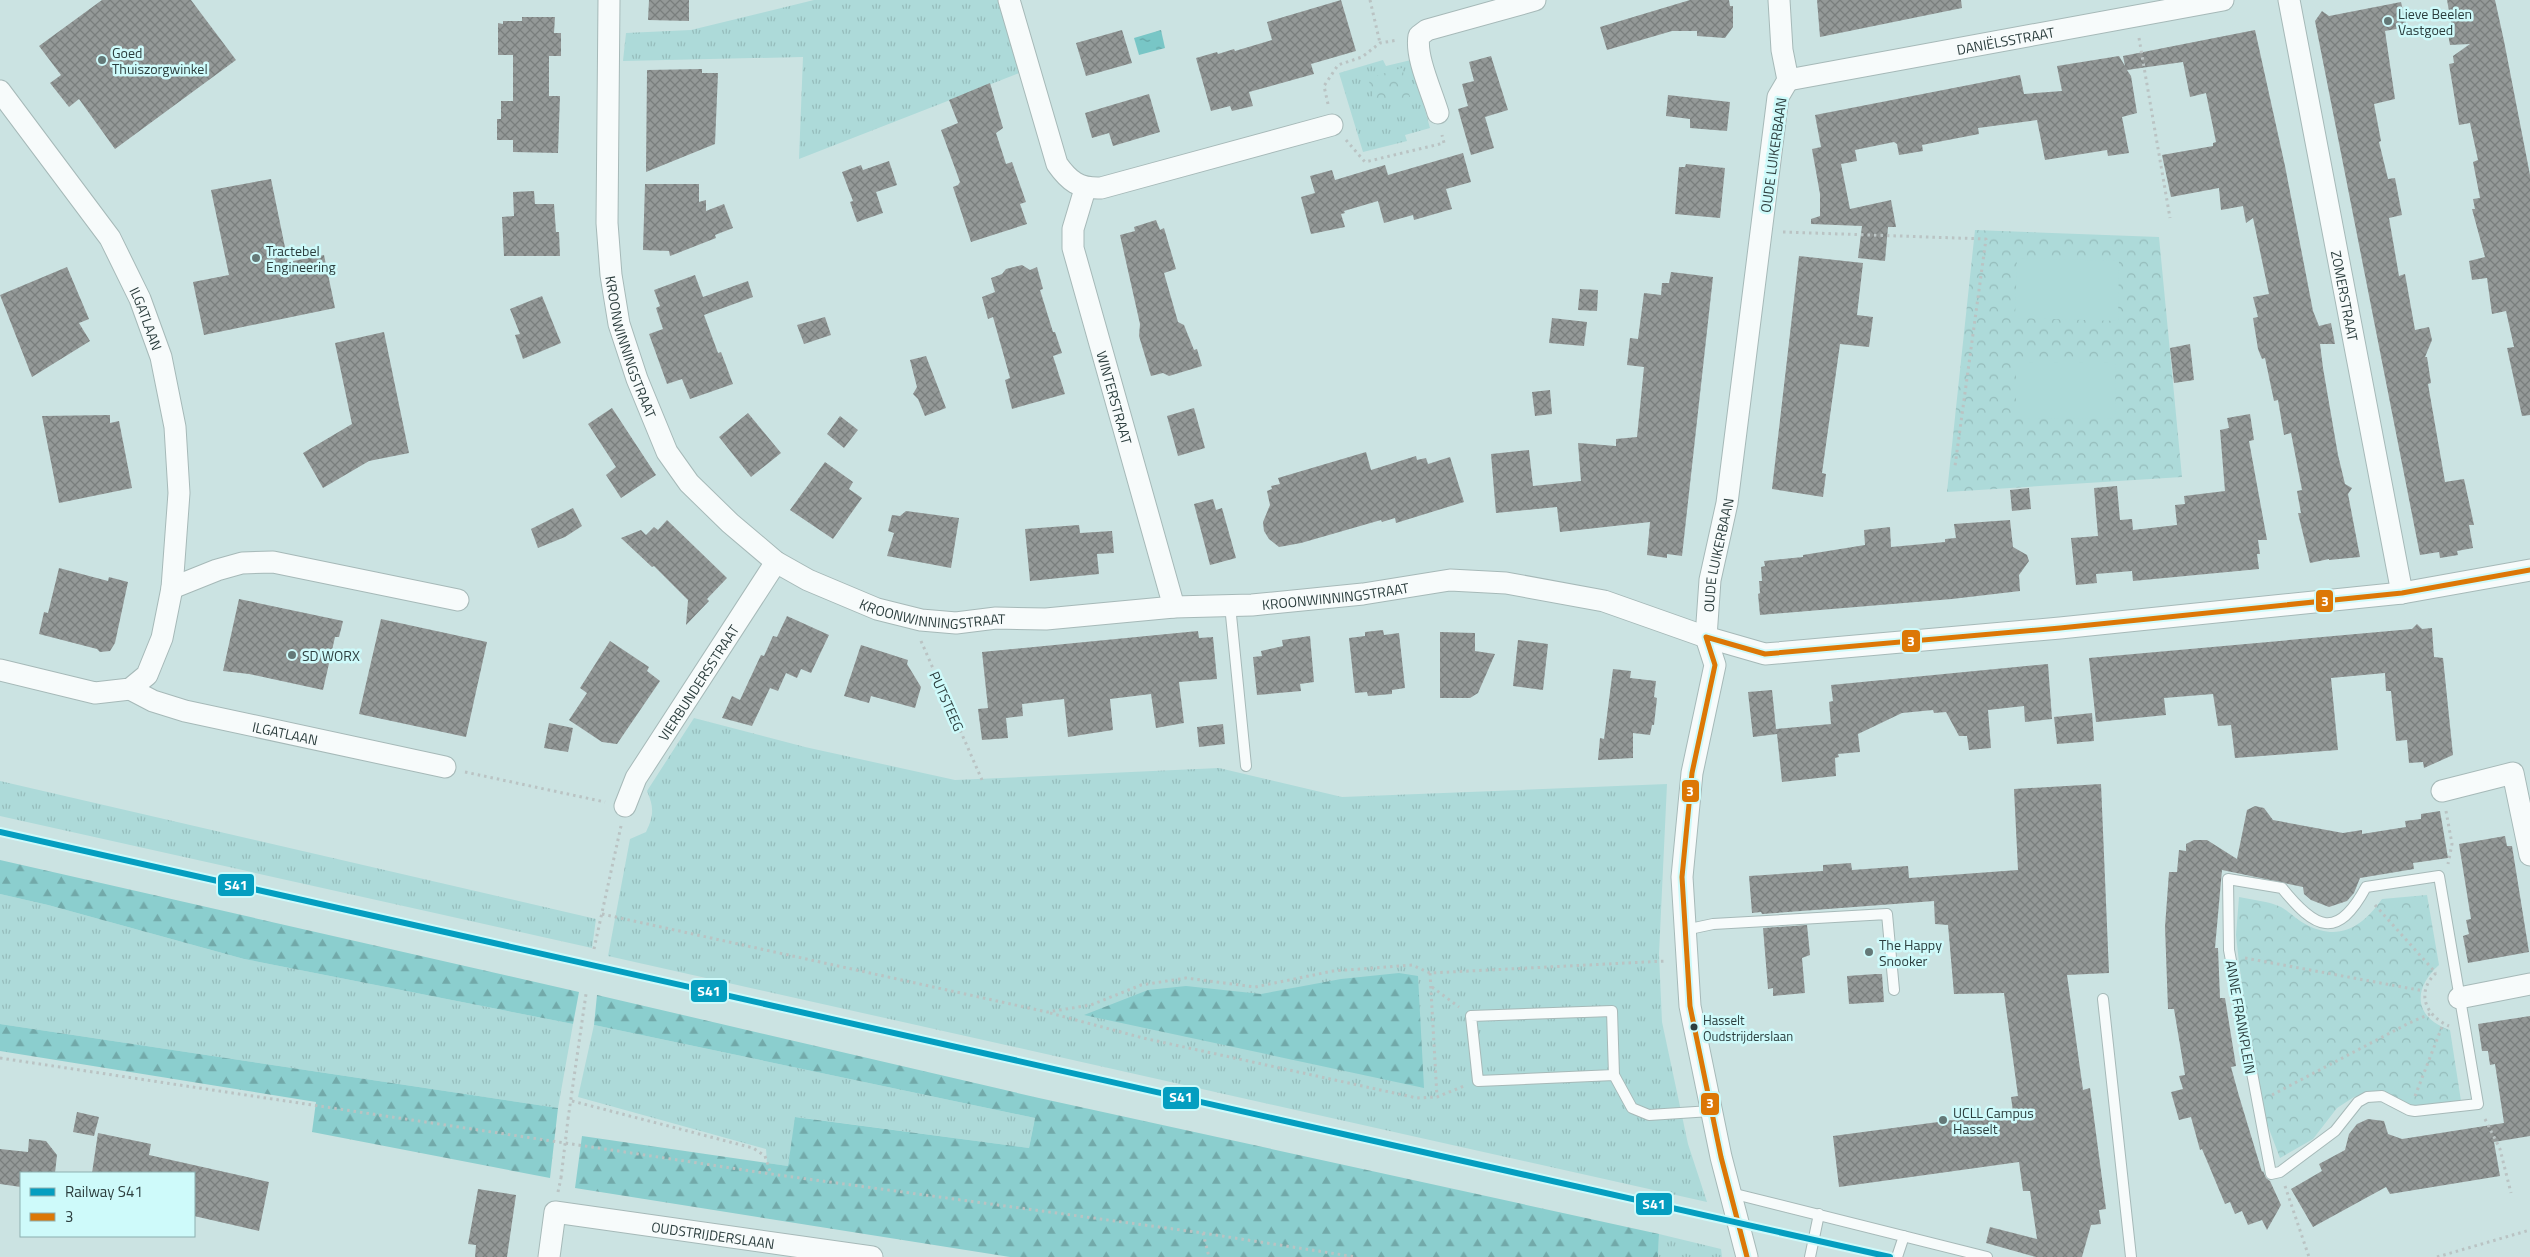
<svg xmlns="http://www.w3.org/2000/svg" width="2530" height="1257" font-family="'Titillium Web',sans-serif">
  <defs>
    <pattern id="grass-tufts" width="24" height="20" patternUnits="userSpaceOnUse" patternTransform="scale(1.25)"><rect width="24" height="20" fill="#addad9"/><path d="M3 7l-1-3M5 7V3M7 7l1-3M15 17l-1-3M17 17v-4M19 17l1-3" fill="none" stroke="#95bcbb"/></pattern>
    <pattern id="forest-firs" width="22" height="20" patternUnits="userSpaceOnUse" patternTransform="scale(1.25)"><rect width="22" height="20" fill="#8bcece"/><path d="M5 1l3.5 6h-7zM16 11l3.5 6h-7z" fill="#72a9a9"/></pattern>
    <pattern id="park-crowns" width="20" height="18" patternUnits="userSpaceOnUse" patternTransform="scale(1.25)"><rect width="20" height="18" fill="#addad9"/><path d="M2 6a3 3 0 1 1 6 0M12 15a3 3 0 1 1 6 0" fill="none" stroke="#95bcbb"/></pattern>
    <pattern id="water-ripples" width="26" height="14" patternUnits="userSpaceOnUse" patternTransform="scale(1.25)"><rect width="26" height="14" fill="#78c6c6"/><path d="M2 4q2-2 4 0t4 0M15 11q2-2 4 0t4 0" fill="none" stroke="#63a2a2"/></pattern>
    <pattern id="building-cross-hatch" width="8" height="8" patternUnits="userSpaceOnUse" patternTransform="scale(1.25)"><rect width="8" height="8" fill="#949998"/><path d="M0 0l8 8M0 8l8-8" fill="none" stroke="#797e7d"/></pattern>
  </defs>
  <rect width="100%" height="100%" fill="#cbe3e2"/>
  <path fill="url(#grass-tufts)" d="M814,0H1000L1022,72L799,159L803,57L623,61L626,33L691,30Z
    M1383,60L1386,66L1411,60L1430,128L1405,135L1407,141L1363,152L1339,73Z
    M694,718L805,747L955,780L1219,768L1342,797L1667,784L1659,954L1662,1022L1688,1144L1707,1202L608,956L630,839L646,832C654,816 654,807 647,791Z
    M0,781L596,919L592,948L0,816Z
    M0,894L48,905L244,959L573,1024L558,1108L0,1024Z
    M594,1025L1035,1118L1029,1148L796,1117L788,1166L767,1163L766,1149L578,1097Z
    M1659,1234L1721,1249L1722,1257H1658Z"/>
  <path fill="url(#forest-firs)" d="M0,860L579,992L573,1024L244,959L48,905L0,894Z
    M1399,973L1418,976L1424,1088L1084,1015L1148,990L1186,986L1261,994L1341,979Z
    M597,995L1039,1098L1659,1234L1658,1257H1010L575,1188L582,1136L788,1166L795,1117L1029,1148L1035,1118L594,1025Z
    M0,1024L558,1108L550,1178L312,1132L316,1102L0,1051Z"/>
  <path fill="url(#park-crowns)" d="M1402,68L1410,97L1376,106L1368,78Z
    M1975,230L2159,237L2182,477L1947,492Z
    M2427,895L2439,965C2412,989 2414,1018 2450,1030L2461,1101L2416,1107L2371,1093L2354,1097L2337,1108L2313,1139L2280,1158L2258,1100L2239,963L2236,935L2239,897C2253,900 2268,901 2281,907C2290,912 2297,920 2307,925C2340,942 2363,926 2382,899Z"/>
  <path fill="#addad9" d="M2017,258L2119,261L2118,321L2015,318Z
    M2016,363H2115L2116,418L2016,419Z"/>
  <path fill="url(#water-ripples)" d="M1161,30L1165,48L1139,55L1134,38Z"/>
  <path fill="url(#building-cross-hatch)" d="M102,0H191L236,60L115,149L79,99L69,107L50,83L61,75L39,46Z
    M649,0H689V21L648,20Z
    M1341,0L1356,51L1311,64L1314,74L1249,92L1253,106L1232,111L1230,106L1211,111L1196,58L1217,52L1218,54L1234,49L1235,51L1272,40L1267,22Z
    M1690,0H1729L1730,6H1733V27L1725,38L1697,36V31H1672L1607,50L1600,27Z
    M1817,0H1961L1962,8L1820,37Z
    M2447,0H2495L2504,41L2530,175V415L2522,416L2507,348L2514,347L2506,311L2492,314L2487,278L2472,280L2469,261L2485,257L2472,209H2475L2473,199L2480,198L2473,162L2478,160L2470,123L2459,125L2449,64L2454,63L2453,56L2470,44L2450,45L2447,28L2452,27Z
    M2401,2L2407,27L2385,31L2395,99L2374,104L2381,141L2379,142L2388,179L2395,178L2402,215L2389,218L2399,276L2405,274L2415,330L2429,327L2432,340L2425,357H2427L2431,383L2428,384L2445,482L2464,479L2474,525H2469L2473,548L2457,551L2458,555L2440,558L2439,552L2420,555L2315,21L2322,11L2329,16Z
    M522,17H555L554,33H561V56H549V96H560L558,153L513,152V140H497V119H501V101H513V55H498V23L503,24V21H522Z
    M1122,30L1132,63L1086,76L1076,43Z
    M2255,30L2285,166L2313,311L2319,326L2331,323L2335,344H2320L2323,368L2338,455L2345,484L2352,488L2348,494L2360,557L2329,560V559L2310,563L2298,513H2301L2297,491L2302,490L2291,433L2284,435L2278,400L2274,401L2265,358L2262,359L2258,349L2253,318L2258,317L2253,297L2269,294L2253,218L2246,223L2243,206L2221,210L2219,188L2171,197L2162,155L2213,146V143L2216,142L2206,93L2190,97L2183,62L2127,70L2131,76L2137,113L2122,117L2129,153L2108,156L2107,150L2045,160L2037,120L1978,128L1979,134L1922,145L1923,151L1899,155L1897,144L1894,142L1855,150L1857,161L1841,164L1850,209L1891,200L1896,227H1888L1885,261L1858,258L1862,226L1811,224V219L1820,216V194L1812,149L1821,147L1815,115L2020,75L2024,94L2062,91L2057,66L2119,56L2125,66L2123,56Z
    M1491,56L1508,110L1485,117L1494,148L1471,155L1458,109L1468,106L1462,84L1474,81L1469,62Z
    M702,69V73H718L715,144L646,172L647,70Z
    M990,83L1003,128L996,133L1006,164L1012,162L1026,202L1020,204L1027,224L971,242L953,187L958,185L960,182L941,130L958,123L949,100Z
    M1149,94L1160,132L1113,146L1109,133L1092,138L1085,113Z
    M1668,95L1730,102L1727,131L1690,128V119L1666,116Z
    M1463,153L1471,182L1446,189L1452,209L1414,220L1413,215L1384,223L1378,201L1344,211L1345,213L1341,214L1345,227L1311,234L1301,197L1315,193L1310,176L1332,170L1335,180L1385,165L1388,175Z
    M889,161L897,185L876,192L883,213L857,222L850,202L853,201L842,172L861,165L863,170Z
    M1686,164L1725,168L1720,218L1675,214L1679,167H1685Z
    M271,179L288,262L324,255L335,308L204,335L193,282L229,275L211,190Z
    M645,184H699V202L706,200V211L724,204L733,228L715,235L716,238L670,256L669,251L643,250Z
    M534,191L535,204H554L556,232H559L560,256H504L502,217L514,216L513,192Z
    M1156,220L1160,230L1164,228L1176,269L1164,273L1178,322L1184,325L1194,350L1197,349L1202,366L1169,376L1163,373L1151,376L1139,336L1140,324L1120,235L1135,231L1134,227Z
    M1799,256L1863,263L1857,315L1873,317L1869,347L1840,344L1822,473L1826,474L1823,497L1772,489Z
    M1022,265L1030,270L1037,267L1043,289L1040,290L1053,332H1055L1062,353L1053,356L1065,394L1012,409L1005,380L1010,378L993,317L988,319L982,297L995,292L991,278L1002,274L1006,269Z
    M67,267L89,319L79,323L90,341L32,377L0,295Z
    M1671,272L1713,277L1682,556L1667,554V558L1647,555L1650,522L1560,532L1557,507L1496,513L1491,454L1529,450L1533,486L1581,481L1578,443L1616,446V439L1637,437L1644,367L1627,365L1630,338L1638,339L1644,293L1661,295L1662,283H1669Z
    M695,275L703,297L748,281L753,297L704,315L718,353L721,352L733,384L690,399L682,379L667,384L649,334L663,329L656,308L660,306L654,290Z
    M1580,289L1598,290L1597,311L1578,310Z
    M542,296L561,343L523,359L515,335L520,334L510,309Z
    M825,317L831,335L804,344L797,325Z
    M1552,318L1587,322L1584,346L1549,343Z
    M384,332L409,453L369,461L323,488L303,453L352,424L335,343Z
    M2190,344L2194,380L2174,383L2170,348Z
    M926,356L946,408L925,416L918,399L913,394L917,387L910,360Z
    M1550,390L1552,414L1535,416L1532,392Z
    M612,408L656,475L621,498L606,475L616,467L588,424Z
    M1194,408L1205,448L1178,456L1167,416Z
    M748,413L781,453L751,477L719,437Z
    M2250,414L2254,440L2249,441L2267,540H2258L2260,554H2257L2259,569L2133,581L2132,571L2096,574L2097,583L2076,585L2071,538L2098,536L2094,488L2117,486L2120,520L2132,519L2133,530L2177,525L2175,505L2185,504L2184,496L2225,491L2220,430L2229,428L2227,418Z
    M110,415V423L119,421L132,488L59,503L42,416Z
    M840,416L858,430L844,448L827,434Z
    M1366,452L1371,470L1416,456L1417,460L1426,458L1428,464L1450,457L1464,502L1396,523L1395,518L1382,522L1381,520L1301,543L1279,547L1269,539L1264,531L1263,522L1270,505L1267,491L1272,489L1271,486L1280,484L1278,478Z
    M825,462L853,482L849,489L862,498L833,539L790,510Z
    M2029,488L2031,509L2012,511L2010,490Z
    M1213,499L1216,510L1222,508L1236,558L1210,565L1194,504Z
    M573,508L582,526L565,537L538,548L531,529Z
    M906,511L959,518L951,568L887,556L894,533L888,531L892,515L900,516Z
    M667,520L727,578L707,599L709,601L686,625L688,600L654,566L652,567L621,538L641,530L646,535L654,527L658,530Z
    M2010,520L2013,547L2027,555L2029,561L2019,575L2020,591L1952,599L1760,615L1758,594L1760,593L1759,581H1762L1761,567L1765,566L1764,561L1803,557V555L1865,545L1864,530L1890,527L1891,547L1945,542V539L1956,538L1954,524Z
    M1079,525L1080,533L1112,531L1114,553L1097,554L1099,574L1030,581L1025,529Z
    M59,568L108,581L109,577L128,582L115,643L110,651L100,652L97,649L39,634L44,612L48,613Z
    M239,599L343,621L339,637H335L323,690L249,674L223,671Z
    M787,616L829,635L811,673L801,669L797,678L786,673L778,691L770,688L752,726L722,718L732,696L740,700L761,655L764,656L773,636L777,637Z
    M381,619L487,642L466,737L359,714Z
    M2417,624L2422,629L2432,628L2434,657L2443,658L2453,755L2424,768L2423,762L2409,763L2407,740L2396,741L2391,691H2386L2385,673L2331,678L2338,750L2235,758L2231,725L2218,726L2213,694L2164,698L2166,715L2096,722L2089,658L2412,629Z
    M1383,630L1384,635L1399,633L1405,688L1392,690V694L1368,696L1367,692L1355,693L1349,638L1365,636V632Z
    M1198,631L1199,638L1213,637L1217,679L1179,682L1184,723L1156,728L1151,694L1110,699L1113,730L1068,737L1064,699L1022,704L1023,716L1006,718L1008,738L982,740L978,709L988,708L982,652Z
    M1440,632L1475,633V651L1495,654L1478,693L1470,698H1440Z
    M1310,636L1314,682L1300,684L1301,691L1257,695L1253,657L1262,656L1261,651L1283,646L1282,640Z
    M1518,640L1548,644L1543,690L1513,686Z
    M610,641L649,667L647,671L660,681L617,744L602,742L569,720L587,693L580,688Z
    M861,645L908,660L907,664L921,687L915,708L871,696L869,703L844,696Z
    M2048,664L2052,719L2025,722L2024,706L1988,710L1991,748L1969,750L1967,736H1959L1946,712L1934,713L1933,710L1902,713L1858,734L1860,752L1838,754L1839,757L1835,758L1836,776L1782,782L1777,734L1753,737L1748,692L1772,690L1776,729L1831,724L1829,702L1833,701L1831,685Z
    M1613,669L1631,671L1630,678L1656,681L1654,697L1657,698L1654,725H1652L1650,735L1633,733V758L1598,760L1600,738L1604,739Z
    M2092,713L2094,741L2057,744L2054,717Z
    M549,723L573,728L568,752L544,748Z
    M1223,724L1225,744L1199,747L1197,727Z
    M2101,784L2109,973L2067,975L2083,1090L2090,1088L2106,1209L2099,1210L2101,1224L2091,1225L2082,1257H2036L1986,1243L1990,1227L2037,1239L2030,1191H2023L2019,1162L1839,1187L1833,1136L2013,1112L2011,1097L2018,1096L2004,993L1954,994L1948,925L1935,924L1934,901L1762,914L1761,912L1752,913L1749,876L1823,871V865L1851,863L1852,870L1908,866L1909,878L2018,870L2014,789Z
    M2255,806L2264,808L2273,820L2343,833L2362,830V834L2406,827L2405,821L2421,819V814L2440,811L2448,858L2413,863L2414,869L2360,878L2354,893L2347,901L2329,907L2311,900L2304,894L2303,887L2222,870L2215,948H2218L2220,998H2225L2236,1066L2231,1067L2239,1096L2262,1172L2263,1171L2266,1178L2270,1181L2281,1205L2267,1230L2262,1220L2248,1225L2242,1211L2235,1214L2230,1202L2225,1204L2202,1149L2200,1150L2191,1117L2179,1120L2171,1092L2183,1089L2179,1076L2185,1075L2174,1009H2168L2165,927L2169,872H2177L2179,850L2186,851V844L2194,840H2207L2237,859L2247,810Z
    M2505,836L2507,846H2512L2529,952L2468,963L2463,936L2469,934L2466,920L2471,919L2459,844Z
    M1807,925L1810,955L1802,958L1805,993L1773,996V988L1768,989L1763,928Z
    M1876,974H1882L1884,1002L1849,1004L1847,976Z
    M2530,1016V1136L2494,1142L2500,1176L2390,1194L2386,1187L2313,1227L2291,1189L2322,1171L2319,1164L2345,1150L2349,1134L2357,1124L2368,1119L2384,1121L2388,1134L2402,1139L2504,1123L2495,1064L2490,1065L2488,1051H2482L2478,1024Z
    M77,1112L99,1117L94,1136L73,1132Z
    M98,1133L151,1144L149,1155L269,1182L259,1231L194,1216V1173H92Z
    M29,1139L46,1141L57,1155L55,1173H21V1187L0,1184V1149L28,1152Z
    M478,1189L516,1195L507,1257H475L476,1245L468,1244Z"/>
  <g fill="none" stroke-linecap="round" stroke-linejoin="round">
    <g stroke="#a6b9b8" stroke-width="12">
      <path id="service" d="M1230,605L1246,766
        M2439,876L2478,1104L2415,1111L2409,1110L2382,1096L2367,1097L2358,1102L2335,1131L2280,1172L2271,1174L2229,950L2228,879L2282,888C2315,929 2337,941 2366,887Z
        M1685,930L1713,924L1887,914L1894,990
        M2103,999L2131,1257
        M1614,1075L1478,1081L1471,1016L1612,1011L1614,1075L1632,1108L1649,1115L1711,1111
        M1731,1193L1987,1257
        M1810,1257L1819,1214
        M1897,1257L1904,1236"/>
    </g>
    <g stroke="#a6b9b8" stroke-width="23">
      <g id="minor">
        <path id="s1" d="M609,0L607,223L611,275L619,324L637,379L667,452L689,483L730,523L776,562L808,580L877,609L921,620L956,623L996,618L1046,619L1174,607L1252,605L1363,594L1450,580L1506,583L1604,601L1706,637L1765,654L2060,628L2402,593L2530,570"/>
        <path d="M1009,0L1057,164C1069,181 1079,189 1101,188L1332,125"/>
        <path id="s2" d="M2289,0L2402,593"/>
        <path id="s3" d="M1788,80L2223,0"/>
        <path id="s4" d="M0,91L110,238L140,299L161,357L175,427L179,493L172,588L162,638L147,675L130,689L95,693L0,670"/>
        <path d="M1438,113C1432,92 1415,57 1419,36L1427,30L1535,0"/>
        <path id="s5" d="M1085,189L1073,229V248L1174,607"/>
        <path d="M172,588L217,570L242,563L273,562L458,600"/>
        <path id="s6" d="M130,689L153,701L185,711L445,767"/>
        <path d="M2442,791L2513,773L2530,855"/>
        <path id="s7" d="M625,806L636,778L776,562"/>
        <path d="M2459,998L2530,984"/>
        <path id="s8" d="M549,1257L555,1212L872,1257"/>
        <path id="s9" d="M1747,1257L1721,1157L1690,1006L1682,877L1692,773L1715,665L1706,637L1710,580L1727,503L1778,97L1788,80L1782,50L1779,0"/>
      </g>
    </g>
    <path stroke="#bac3c3" stroke-width="3" stroke-dasharray="2.5 4" stroke-linecap="butt" d="M1370,0L1380,43
      M2139,38L2170,218
      M1328,104L1324,86L1338,65L1362,57L1380,43L1398,40
      M1346,140L1365,162L1444,143L1442,135
      M1783,232L1986,239L1955,466
      M921,641L982,780
      M465,772L605,802
      M2446,811L2452,844L2448,864
      M2375,905L2436,973
      M602,914L1047,1012L1091,1005L1141,985L1186,978L1255,987L1333,971L1412,965L1430,973L1666,961
      M594,949L621,826
      M2245,958L2424,991
      M1430,973L1437,1097
      M2436,973C2415,993 2426,1016 2449,1026
      M1432,987L1459,1007
      M1050,1013L1143,1038L1417,1098L1437,1097L1464,1086
      M0,1058L771,1174L1203,1233L1356,1257
      M2272,1095L2409,1023L2430,1014
      M2415,1096L2443,1024
      M572,1101L753,1148L765,1156L771,1174
      M568,1119L586,994
      M2485,1119L2500,1149L2511,1193
      M2285,1186L2309,1257
      M558,1192L561,1178
      M1203,1233L1209,1257
      M2437,1257L2530,1230"/>
    <use href="#service" stroke="#f7fbfb" stroke-width="10"/>
    <use href="#minor" stroke="#f7fbfb" stroke-width="21"/>
    <path stroke="#bac3c3" stroke-width="3" stroke-dasharray="2.5 4" stroke-linecap="butt" d="M561,1178L568,1119"/>
    <g stroke="#cefafa" stroke-width="9">
      <path id="bus-1" d="M1706,637L1765,654L2060,628L2402,593L2530,570
        M1706,637L1715,665L1692,773L1682,877L1690,1006L1721,1157L1747,1257"/>
    </g>
    <use href="#bus-1" stroke="#dc7706" stroke-width="5"/>
    <g stroke="#cefafa" stroke-width="10">
      <path id="rail-1" d="M0,832L1890,1257"/>
    </g>
    <use href="#rail-1" stroke="#049ec0" stroke-width="6"/>
  </g>
  <g fill="#647877" stroke="#cefafa" stroke-width="2">
    <circle cx="2388" cy="21" r="5"/>
    <circle cx="102" cy="60" r="5"/>
    <circle cx="256" cy="258" r="5"/>
    <circle cx="292" cy="655" r="5"/>
    <circle cx="1869" cy="952" r="5"/>
    <circle cx="1943" cy="1120" r="5"/>
  </g>
  <circle fill="#2c3e3e" stroke="#cefafa" stroke-width="2" cx="1694" cy="1027" r="4.5"/>
  <g text-anchor="middle" dominant-baseline="central" stroke-width="5" stroke-linejoin="round" paint-order="stroke">
    <g font-size="13" fill="#2c3e3e" stroke="#cefafa" text-anchor="start">
      <text x="1703" y="1020">Hasselt<tspan x="1703" dy="16">Oudstrijderslaan</tspan></text>
    </g>
    <g font-size="14" fill="#2c3e3e" stroke="#cefafa" text-anchor="start">
      <text x="2398" y="13">Lieve Beelen<tspan x="2398" dy="16">Vastgoed</tspan></text>
      <text x="112" y="52">Goed<tspan x="112" dy="16">Thuiszorgwinkel</tspan></text>
      <text x="266" y="250">Tractebel<tspan x="266" dy="16">Engineering</tspan></text>
      <text x="302" y="655">SD WORX</text>
      <text x="1879" y="944">The Happy<tspan x="1879" dy="16">Snooker</tspan></text>
      <text x="1953" y="1112">UCLL Campus<tspan x="1953" dy="16">Hasselt</tspan></text>
    </g>
    <g font-size="14" fill="#2c3e3e" stroke="#cefafa">
      <text stroke="none"><textPath href="#s3" startOffset="221">DANIËLSSTRAAT</textPath></text>
      <text transform="translate(1773 155) rotate(-82)">OUDE LUIKERBAAN</text>
      <text stroke="none"><textPath href="#s2" startOffset="301">ZOMERSTRAAT</textPath></text>
      <text stroke="none"><textPath href="#s4" startOffset="272">ILGATLAAN</textPath></text>
      <text stroke="none"><textPath href="#s1" startOffset="350">KROONWINNINGSTRAAT</textPath></text>
      <text stroke="none"><textPath href="#s5" startOffset="216">WINTERSTRAAT</textPath></text>
      <text stroke="none"><textPath href="#s9" startOffset="714">OUDE LUIKERBAAN</textPath></text>
      <text stroke="none"><textPath href="#s1" startOffset="1190">KROONWINNINGSTRAAT</textPath></text>
      <text stroke="none"><textPath href="#s1" startOffset="785">KROONWINNINGSTRAAT</textPath></text>
      <text stroke="none"><textPath href="#s7" startOffset="144">VIERBUNDERSSTRAAT</textPath></text>
      <text transform="translate(947 701) rotate(66)">PUTSTEEG</text>
      <text stroke="none"><textPath href="#s6" startOffset="162">ILGATLAAN</textPath></text>
      <text transform="translate(2241 1017) rotate(80)">ANNE FRANKPLEIN</text>
      <text stroke="none"><textPath href="#s8" startOffset="205">OUDSTRIJDERSLAAN</textPath></text>
    </g>
  </g>
  <g stroke="#cefafa" stroke-width="2">
    <rect x="2315" y="589" width="19" height="24" rx="5" fill="#dc7706"/>
    <rect x="1901" y="629" width="20" height="24" rx="5" fill="#dc7706"/>
    <rect x="1681" y="779" width="19" height="24" rx="5" fill="#dc7706"/>
    <rect x="217" y="873" width="38" height="24" rx="5" fill="#049ec0"/>
    <rect x="690" y="979" width="38" height="24" rx="5" fill="#049ec0"/>
    <rect x="1162" y="1086" width="38" height="24" rx="5" fill="#049ec0"/>
    <rect x="1700" y="1092" width="20" height="24" rx="5" fill="#dc7706"/>
    <rect x="1635" y="1192" width="38" height="24" rx="5" fill="#049ec0"/>
  </g>
  <g font-size="14" text-anchor="middle" font-weight="bold" fill="#fff">
    <text x="2325" y="606">3</text>
    <text x="1911" y="646">3</text>
    <text x="1690" y="796">3</text>
    <text x="236" y="890">S41</text>
    <text x="709" y="996">S41</text>
    <text x="1181" y="1102">S41</text>
    <text x="1710" y="1108">3</text>
    <text x="1654" y="1209">S41</text>
  </g>
  <rect x="20" y="1172" width="175" height="65" fill="#cefafa" stroke="#8dafaf"/>
  <rect x="30" y="1188" width="25" height="8" fill="#049ec0" stroke="#8dafaf"/>
  <text x="65" y="1197" font-size="15" fill="#2c3e3e">Railway S41</text>
  <rect x="30" y="1213" width="25" height="8" fill="#dc7706" stroke="#8dafaf"/>
  <text x="65" y="1222" font-size="15" fill="#2c3e3e">3</text>
</svg>
